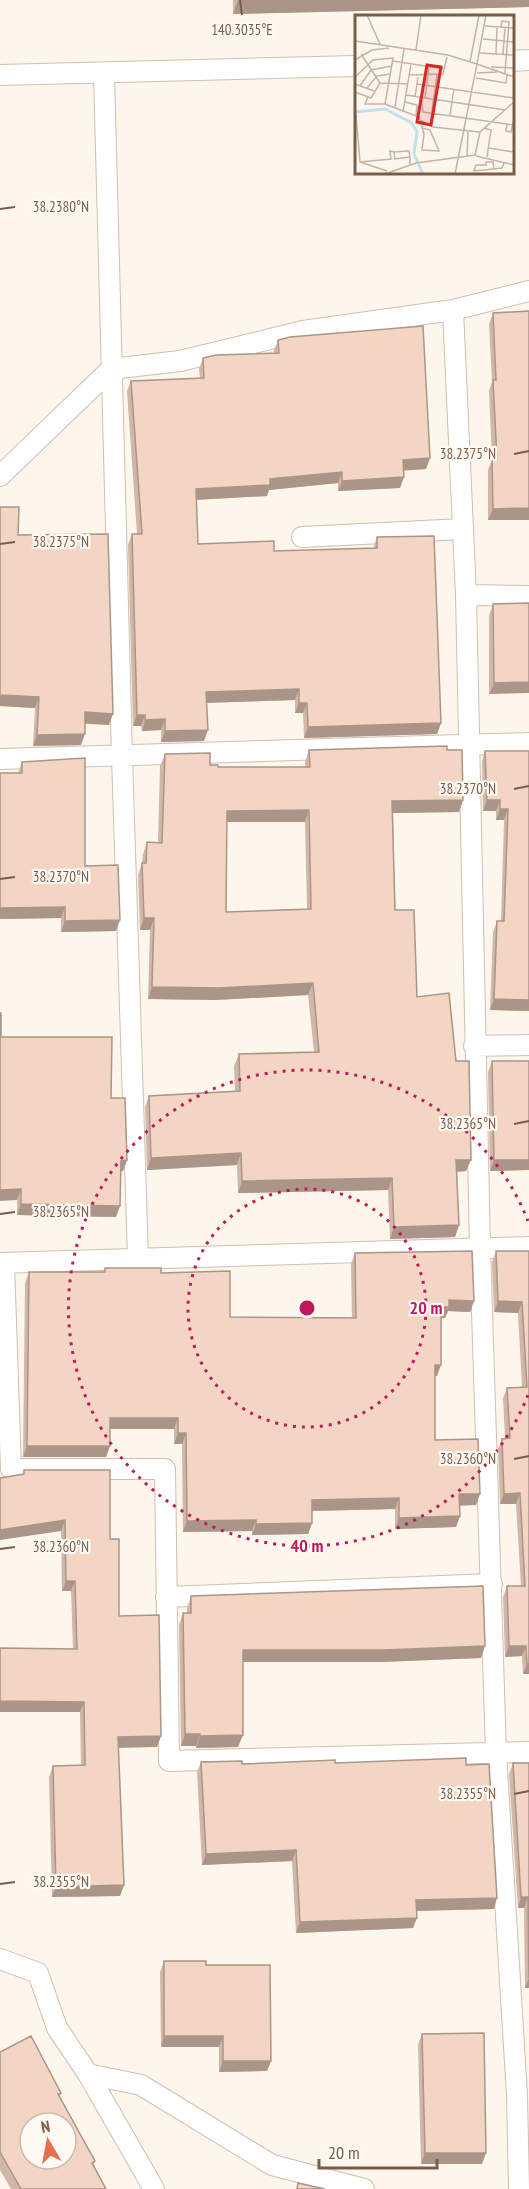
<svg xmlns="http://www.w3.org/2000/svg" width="529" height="2189" font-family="'PT Sans Narrow',sans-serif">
  <rect width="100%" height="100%" fill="#fdf6ec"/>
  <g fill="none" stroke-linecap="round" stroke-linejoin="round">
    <g stroke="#d1beb0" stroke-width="22">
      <path id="service" d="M512,61L529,60
        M104,74L122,757L138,1258
        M0,75L356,66
        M453,310L466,595L480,1248L496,1753L517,2095L519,2189
        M0,476L111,369L180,361L303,331L453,310L529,291
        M302,537L463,529
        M466,595L529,596
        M0,759L529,743
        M474,1046L529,1045
        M0,1263L529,1247
        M4,1263L11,1469H165L169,1761L529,1752
        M166,1597L492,1584
        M0,1959L38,1973L57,2028L88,2074L154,2189
        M88,2074L141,2085L272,2165L364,2189"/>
    </g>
    <use href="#service" stroke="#fff" stroke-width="20"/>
  </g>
  <path fill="#d1b7a8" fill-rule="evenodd" d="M233,0H529V7L233,14Z
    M529,311V520H488V470L492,459L489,391L492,382L489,324L493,313Z
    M278,340L430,458L426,469L404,470L400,488L338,491V483L269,490L267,496L196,500L198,544L274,551L373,549L377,537L441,723L437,734L304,738L303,713H295V700L206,703L204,741L161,742V730L142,731L141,726H133L128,545L132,534H137L127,391L131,381L200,378L199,369L203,358L274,353V350Z
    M0,507L18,535L109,725L85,724L81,745L33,746L35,708L0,706Z
    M529,603L489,694V615L493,604Z
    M309,750H447L463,800L459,812L393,813L395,910L417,997L466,1171L457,1172L459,1225L455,1237L390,1239L388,1190L238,1193L237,1165L147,1170L145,1107L149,1096L235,1091L234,1066L239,1054L314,1052L308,995L215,1000L148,999L150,930H140L138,875L142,863L143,854L147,842L158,843L160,766L165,754L218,767H305V762ZM227,822H305L307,909L226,912Z
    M485,751H529V1011L490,1010L493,932L497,921H501L504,820H496V811H483L482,761Z
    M22,762L85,866L116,931L61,932V918L0,919V773H18Z
    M1,1037L111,1098L127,1160L123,1171H121L116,1217L17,1215V1200Z
    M492,1061H529V1170L490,1171L488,1072Z
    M496,1251H529V1674H523L522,1656L505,1657L503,1597L507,1586H521L516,1504H500L498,1449L502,1439L505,1438L503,1398L507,1388L522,1387L518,1313L494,1312L492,1262Z
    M355,1253L474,1301L470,1312L448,1311L445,1318H441L437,1376H435V1440L476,1505H460V1516L456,1527L395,1529V1509L312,1511V1523L308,1534L252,1535V1531L183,1532L182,1444H174V1429H110V1446L106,1457H23L25,1283L29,1272H103L105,1268L161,1273L230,1317L352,1318L351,1264Z
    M24,1470L110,1539L119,1616L161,1736L157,1747H118L124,1885L120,1896L52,1897L49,1777L53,1766L81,1765L80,1712L73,1649L71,1591H62L61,1531L23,1474Z
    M191,1596L485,1646L481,1658L380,1662H243L238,1747L196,1748V1746H181L179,1625L183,1613H187V1608Z
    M201,1762L242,1764L335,1763L466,1765L494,1909L416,1911L413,1928L296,1933L292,1861L202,1865L197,1772Z
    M513,1763H529V1988H525L524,1908H518L509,1774Z
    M164,1961L206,1965L271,2061L267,2071L219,2072V2047H161L160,1972Z
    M422,2034L482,2164H421L418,2045Z
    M0,2052L61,2093L60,2097L95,2161L94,2165L106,2189H11L0,2170Z"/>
  <path fill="#aa9588" d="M238,0H529V7L233,14Z
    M430,458L426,469L399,471L403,460Z
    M342,472L338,483L269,490L267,496L192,500L196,489L270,479Z
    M404,477L400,488L338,491L342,481Z
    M529,508V520H488L493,509Z
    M529,682V693L489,694L494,683Z
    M299,689L295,700L202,703L206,692Z
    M0,695L39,697L35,708L0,706Z
    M299,703H307L303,713H295Z
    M85,712L113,714L109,725L81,723Z
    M137,715H145L141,726H133Z
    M165,719L161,730L142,731L145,720Z
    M441,723L437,734L304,738L308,727Z
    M208,730L204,741L161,742L165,731Z
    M85,734L81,745L33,746L37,735Z
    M463,800L459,812L388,813L392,801Z
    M487,800H500L496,811H483Z
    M500,809H508L504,820H496Z
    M309,810L305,822H223L227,811Z
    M65,907L61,918L0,919V908Z
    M144,918H154L150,930H140Z
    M120,920L116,931L61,932L65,921Z
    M313,983L308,995L215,1000L148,999L152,987Z
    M494,999L529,1000V1011L490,1010Z
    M241,1153L237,1165L147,1170L151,1158Z
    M127,1160L123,1171L117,1172L121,1161Z
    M456,1160H471L466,1171L452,1172Z
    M494,1160H529V1170L490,1171Z
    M392,1178L388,1190L238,1193L242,1181Z
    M21,1189L17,1200L0,1201V1190Z
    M21,1204L120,1206L116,1217L17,1215Z
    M459,1225L455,1237L390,1239L394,1227Z
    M449,1300L474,1301L470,1312L448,1311L445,1318H436L441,1307Z
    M498,1301L522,1302L518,1313L494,1312Z
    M435,1365H441L437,1376H431Z
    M110,1418H178L174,1429H106Z
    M178,1433H186L182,1444H174Z
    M27,1446H110L106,1457H23Z
    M520,1493L516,1504H500L504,1494Z
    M459,1494H480L476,1505L455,1506Z
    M399,1498L395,1509L308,1511L312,1500Z
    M460,1516L456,1527L395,1529L399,1518Z
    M65,1520L61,1531L0,1540V1530Z
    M256,1520L252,1531L183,1532L187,1521Z
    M312,1523L308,1534L252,1535L256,1524Z
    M66,1581H75L71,1591H62Z
    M485,1646L481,1658L380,1662H239L243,1650Z
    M509,1646H526L522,1656L505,1657Z
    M527,1664H529V1674H523Z
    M0,1701L84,1702L80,1712H0Z
    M185,1734H200L196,1746H181Z
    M243,1735L238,1747L196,1748L200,1736Z
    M161,1736L157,1747L114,1748L118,1737Z
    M296,1850L292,1861L202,1865L206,1854Z
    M124,1885L120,1896L52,1897L56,1887Z
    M521,1897H528L524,1908H518Z
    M497,1898L494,1909L412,1911L416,1900Z
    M417,1918L413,1928L296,1933L300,1922Z
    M529,1978V1988H525Z
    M164,2036H223L219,2047H161Z
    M223,2061H271L267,2071L219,2072Z
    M425,2153H486L482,2164H421Z"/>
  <path fill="#f3d5c3" stroke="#aa9588" stroke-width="1.5" fill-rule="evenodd" d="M529,311V508L493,509L492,459H497L493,380H496L493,313Z
    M423,326L430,458L403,460L404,477L342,481V472L270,479V485L196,489L198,544L274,541V551L377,548V537L434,536L441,723L308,727L307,703H299V689L206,692L208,730L165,731V719L145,720V715H137L132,534H142L131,381L204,378L203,358L216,355L279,353L278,340L290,337Z
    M0,507H19L18,535L108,534L113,714L85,712V734L37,735L39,697L0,695Z
    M529,603V682L494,683L493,604Z
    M447,746V750H462L463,800L392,801L395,910H414L417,997L449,993L456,1061H469L471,1160H456L459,1225L394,1227L392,1178L242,1181L241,1153L151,1158L149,1096L240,1091L239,1054L319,1052L313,983L219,988L152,987L154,918H144L142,863H146L147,842L162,843L165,754L210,753V765H218V767H310L309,750ZM309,810L311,909L226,912L227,811Z
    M485,751H529V1000L494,999L497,921H504L508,809H500V800H487Z
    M85,758V866L118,865L120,920L65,921V907L0,908V773H22V762Z
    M0,1013H1V1037H112L111,1098H125L127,1160L121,1161L120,1206L21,1204V1189L0,1190Z
    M492,1061H529V1160H494Z
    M472,1251L474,1301L449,1300V1307H441V1365H435V1440L478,1439L480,1494H459L460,1516L399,1518V1498L312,1500V1523L256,1524V1520L187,1521L186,1433H178V1418H110V1446H27L29,1272H105V1268H161V1273L230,1271V1317L356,1318L355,1253Z
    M496,1251H529V1664H527L526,1646H509L507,1586H525L520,1493L504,1494L502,1439L510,1438L507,1388L527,1387L522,1302L498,1301Z
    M24,1470H110V1539H119V1616L159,1615L161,1736L118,1737L124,1885L56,1887L53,1766L85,1765L84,1702L0,1701V1648L77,1649L75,1581H66L65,1520L0,1530V1478L24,1474Z
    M483,1586L485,1646L384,1650H243V1735L200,1736V1734H185L183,1613H191V1596Z
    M466,1758V1765L489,1764L497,1898L416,1900L417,1918L300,1922L296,1850L206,1854L201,1762L242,1761V1764L335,1760V1763Z
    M513,1763H529V1978L528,1897H521Z
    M164,1961H206V1965H270L271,2061H223V2036H164Z
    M484,2033L486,2153H425L422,2034Z
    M31,2036L61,2093L58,2094L95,2161L92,2163L106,2189H21L0,2152V2052ZM30,2123H66V2159H30Z
    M298,2183L325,2189H297Z"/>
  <path fill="none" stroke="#7a5c4d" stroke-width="2" d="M240,0L242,15M0,209L15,207M514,454L529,451M0,544L15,542M514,789L529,786M0,879L15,877M514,1124L529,1121M0,1214L15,1212M514,1459L529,1456M0,1549L15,1547M514,1794L529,1791M0,1884L15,1882"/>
  <g fill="none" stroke="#c2185b" stroke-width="3" stroke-dasharray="3 6">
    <circle cx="307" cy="1308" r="119"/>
    <path d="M528 1395A238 238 0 1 1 528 1221"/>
  </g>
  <g transform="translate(355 15)">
    <rect width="159" height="159" fill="#fdf6ec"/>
    <path fill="none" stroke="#bfe3e8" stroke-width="3" d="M0,97L30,94L57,108L62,117L59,139L68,159"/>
    <path fill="none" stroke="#c5b3a7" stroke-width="1.5" d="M12,0L25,29M130,11L159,13M146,12L147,6L154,7L150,58M128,24L159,27M0,26L93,40L122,49L131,0M61,35L66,0M125,38L159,40M6,39L25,68M141,39L142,12M148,39L150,12M0,45L17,35L34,33M38,46L90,54M115,47L124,0M136,52L159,53M122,58L142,57M54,60L88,59L92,42M0,62L18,45L38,43L30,89L64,102L69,119L67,135L84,136L75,115L68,113M121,63L151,68L152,60M0,69L19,76M62,69L159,83M5,71L16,55L37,51M12,73L22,61L35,59M0,77L16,83L25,68L53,69M51,80L150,95M13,82L10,89H30M60,82L63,62M66,83L68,97L159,110M70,83L74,52M50,87L62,90L61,101M40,92L49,34M48,97L56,49M1,100L5,147L32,156M95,100L99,74M65,105L78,112L124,117M152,109L151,116L156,117L159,104M75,110L82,60M129,113L136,115L132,142M133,133L159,137M121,141L159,150M55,142L40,144L39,137L53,136H54L55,142V150M112,142L113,117M5,147L36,144L35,136L39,137M139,154L138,147H131V150H121L119,156L147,153L149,148M30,159L61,148L120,140L125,117L159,87M100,159L122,49L159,62"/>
    <path fill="#d62828" fill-opacity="0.15" stroke="#d62828" stroke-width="3" d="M72,50L86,52L76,110L62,107Z"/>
    <rect width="159" height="159" fill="none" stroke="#7a5c4d" stroke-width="3"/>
  </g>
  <g font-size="15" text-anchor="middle" fill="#7a5c4d" stroke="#fffaf3" stroke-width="4.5" stroke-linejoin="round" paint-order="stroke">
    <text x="242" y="35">140.3035°E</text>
    <text x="61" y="212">38.2380°N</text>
    <text x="468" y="459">38.2375°N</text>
    <text x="61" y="547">38.2375°N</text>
    <text x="468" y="794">38.2370°N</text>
    <text x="61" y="882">38.2370°N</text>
    <text x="468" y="1129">38.2365°N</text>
    <text x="61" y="1217">38.2365°N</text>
    <text x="468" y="1464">38.2360°N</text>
    <text x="61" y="1552">38.2360°N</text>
    <text x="468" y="1799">38.2355°N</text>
    <text x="61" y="1887">38.2355°N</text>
  </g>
  <circle cx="307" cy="1308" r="9" fill="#c2185b" stroke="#fffaf3" stroke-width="3"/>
  <g font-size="18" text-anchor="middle" font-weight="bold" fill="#c2185b" stroke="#fffaf3" stroke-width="4.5" stroke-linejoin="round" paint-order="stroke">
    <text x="426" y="1314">20 m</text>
    <text x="307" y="1552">40 m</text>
  </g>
  <g transform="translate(48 2141) rotate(350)"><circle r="28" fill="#fffaf3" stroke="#cabbb1" stroke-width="1.5"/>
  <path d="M0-4.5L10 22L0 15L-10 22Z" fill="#e76f51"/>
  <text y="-9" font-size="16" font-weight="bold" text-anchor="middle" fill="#7a5c4d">N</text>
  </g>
  <path d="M319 2159v9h118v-9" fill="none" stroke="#7a5c4d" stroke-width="3"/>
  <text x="328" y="2159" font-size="18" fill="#7a5c4d" stroke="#fffaf3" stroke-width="4.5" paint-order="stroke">20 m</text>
</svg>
